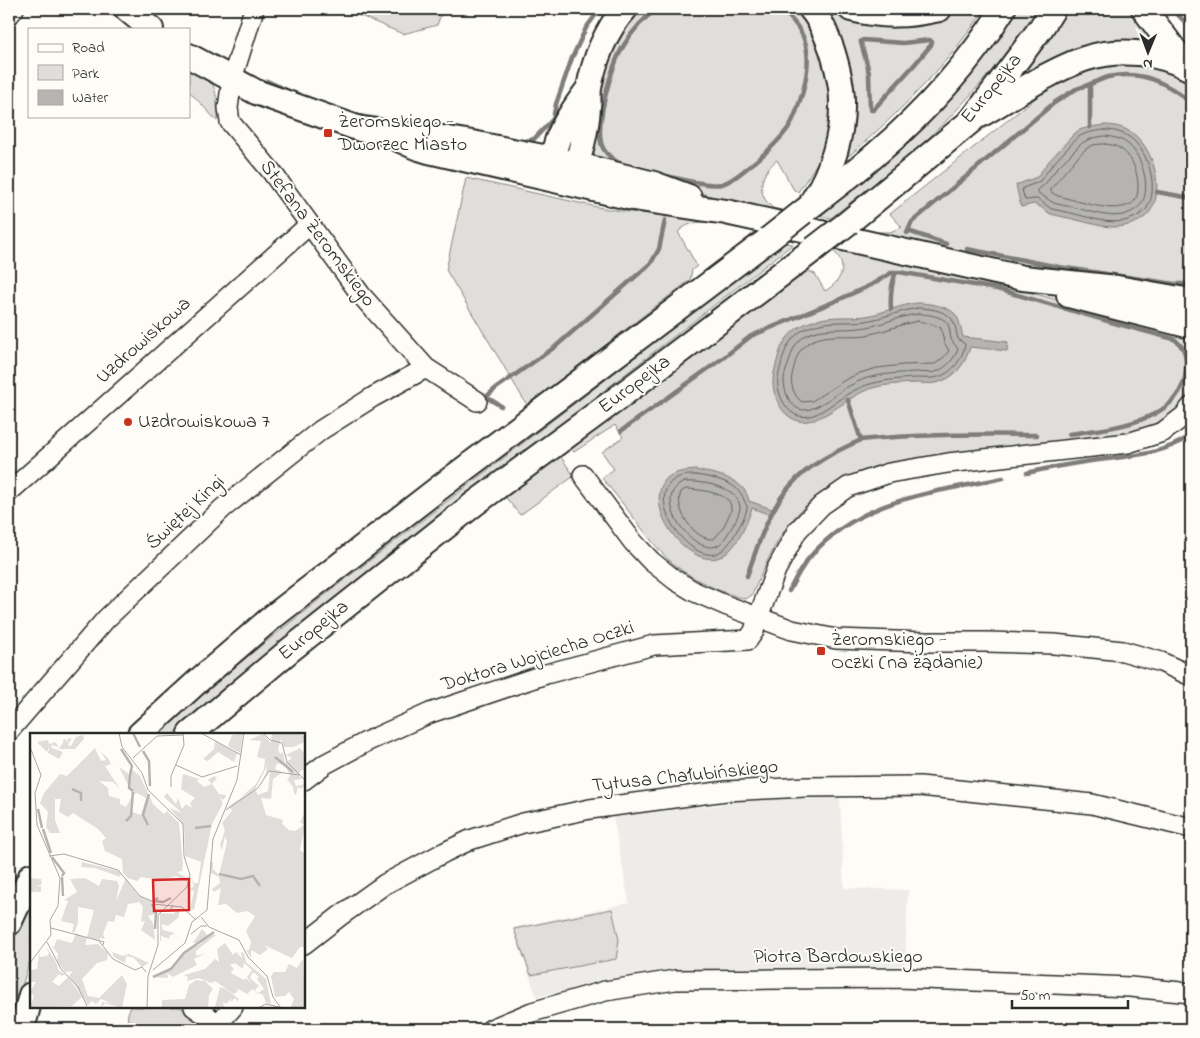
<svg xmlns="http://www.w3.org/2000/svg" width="1200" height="1038" font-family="'Indie Flower',sans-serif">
  <rect width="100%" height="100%" fill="#fdfcf7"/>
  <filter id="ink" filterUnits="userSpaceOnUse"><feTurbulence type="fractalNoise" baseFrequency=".02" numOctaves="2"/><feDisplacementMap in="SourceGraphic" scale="10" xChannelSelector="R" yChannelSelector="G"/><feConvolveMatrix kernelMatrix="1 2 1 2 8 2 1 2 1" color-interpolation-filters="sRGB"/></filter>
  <g filter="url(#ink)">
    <path fill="#edece8" d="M840,797L844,888L908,890L905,966L721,968L627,977L537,997L512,928L629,903L613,816L683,807H698L718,805L730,802Z"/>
    <path fill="#dfdeda" stroke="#858482" d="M344,9H443L437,25L403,34Z
      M642,9H796L817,31L835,109L822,155L809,176L798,192L794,190L777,160C760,173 755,194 773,208L877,232H890L902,227L890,214L1052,85L1092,65L1134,63L1161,69L1175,74L1191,85V292H1168L909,243L729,202L600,161L593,152L590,141C599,94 604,42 642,9Z
      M827,9L850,18L946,15L959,9H985C948,64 901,111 850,155L847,156L844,154L825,10Z
      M1017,9H1039C1010,50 978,89 942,125C908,159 868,188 831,218L821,216L874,171L1004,29Z
      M1069,9H1133L1165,48L1018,81L1052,34Z
      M189,66C209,79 216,80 217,106C218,111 219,116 217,121L189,91Z
      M466,178L602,208L629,212L671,216L706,222C695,222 686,224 678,232L697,266L692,270L690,280L527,405L446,270Z
      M784,243L793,244L342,594L219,692L192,715L173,734H153L194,699L335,587Z
      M831,249L1000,284L1191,337C1191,349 1191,360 1191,372C1191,377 1192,383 1191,387C1189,393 1184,399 1181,403C1160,430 1126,434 1094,439L891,462C847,473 805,496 781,536C769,555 761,575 752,595L746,599C724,594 694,580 676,566C662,555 651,540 640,526C628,510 615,494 602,478L614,469L602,452L623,437L615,425L574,452L571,449L561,457L574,476L520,515L503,494L804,269L815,274L825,291C843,281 849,263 831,249Z
      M31,896V957L9,1029V946Z
      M612,909L619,940L616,959L531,975L514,929Z
      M131,1007H180L211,1029H127L128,1013Z"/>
    <path fill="#b5b4b1" stroke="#7e7d7b" d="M1104,125C1116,125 1127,128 1136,136C1154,152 1164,189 1151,210C1144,222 1127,227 1114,227C1102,227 1089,223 1077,220C1068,218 1059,216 1051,214C1045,211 1041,206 1034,204L1021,207L1016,185L1037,177L1049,161L1074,134L1079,130L1090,127Z
      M917,303C928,303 948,306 955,314C960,320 961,330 963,337L1008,342L1007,351L970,347C966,362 957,376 942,381C934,385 924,383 916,383C900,384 882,384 867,390C846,398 821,425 799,421C785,418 777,404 774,391C771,379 775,369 778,357C786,327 810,318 839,317C848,317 857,317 866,316C883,313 900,305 917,303Z
      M696,470C716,474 745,478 749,501L772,509L770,515L752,508C747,523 740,541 728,552C697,581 638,508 667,478C675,471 686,471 696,470Z"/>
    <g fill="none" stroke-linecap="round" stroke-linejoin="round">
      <path stroke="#626261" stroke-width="1" d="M1105,130C1115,130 1125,133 1133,140C1149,154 1159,189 1147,208C1142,215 1132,219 1124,221C1108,224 1091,218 1075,214C1068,212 1060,211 1052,209C1047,207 1042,200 1036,199C1032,199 1028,200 1025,200L1022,190L1023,188L1036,183L1040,181L1053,164L1077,138C1086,132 1095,131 1105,130Z
        M1105,136C1114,137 1123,139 1130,146C1142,157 1151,187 1142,203C1138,209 1130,213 1123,215C1107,218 1089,211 1073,207C1067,206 1060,205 1054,203C1048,200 1044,196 1038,193V190L1045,184L1057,168L1082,143L1093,138Z
        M1105,144C1127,145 1137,165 1138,185C1138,189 1138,195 1135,200C1133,204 1127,206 1122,207C1106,211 1075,200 1058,196L1051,192V189C1058,180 1080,152 1089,147C1094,144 1100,144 1105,144Z
        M917,308C928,308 945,310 952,319C956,325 956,333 958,339L965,344C963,358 953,373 938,377C931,379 923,378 916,378C899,379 882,380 867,385C855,389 844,396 834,403C823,410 813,419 799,416C787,413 780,398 778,387C777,377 780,370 782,361C790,330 810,323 839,322C848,322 857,322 866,321C883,318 900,311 917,308Z
        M918,314C927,314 943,316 948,324C950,329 950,334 951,339C953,343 956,346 958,349C955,358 947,367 938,371C931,374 923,372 915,372C899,373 882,374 867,378C861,380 855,383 849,386C837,392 813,415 799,409C789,405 784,391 784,380C784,374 787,368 789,362C799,319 834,333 867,327C884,324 900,316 918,314Z
        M918,321L932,324L941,328L944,342L949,351L943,358L935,364L903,365L877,368L860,373L845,380L812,401L802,402C794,396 790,385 792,375C794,367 796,356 801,350C816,330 846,338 866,335C884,332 900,324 918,321Z
        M696,475C713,478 738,481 744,500C745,503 747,505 747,507C747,514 739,527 736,532C732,540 725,551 715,554C685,560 643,494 677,478C683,475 689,475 696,475Z
        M685,482C702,481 738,486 740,507C740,516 727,536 722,542C700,566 645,495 685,482Z
        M686,489C697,489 720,492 728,500C731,503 731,507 731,511L723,528L714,539C695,541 673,509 681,492Z"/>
      <path stroke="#7e7d7b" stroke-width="4.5" d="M1172,9L1191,28
        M863,40L903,43L930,40L932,42L931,45L915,64L873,110H871L870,108L869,74L867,64L861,43V41Z
        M267,81L291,92
        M352,115L404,123
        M1090,127V84C1096,82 1102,79 1108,77C1141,70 1167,82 1191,103
        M520,142L534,139L553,119L556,104L572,58L586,28L600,9
        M623,165C615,161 607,156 603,148C593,128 612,64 624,45C633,30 644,18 657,9
        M662,175C677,178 708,187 722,184C733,181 742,172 751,165C765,154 779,141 789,127C796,116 799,103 803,91C812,57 810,32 780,9
        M1157,192L1191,198
        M908,231L946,244
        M907,233L912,222L1054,103L1076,89L1090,84
        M967,249L1059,267L1175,284H1184L1191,283
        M891,309C890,296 891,285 896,272
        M501,406L486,397L495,389L555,347L651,263L659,249L665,220
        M621,431L723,358L751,336L838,300L871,285L891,273L899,272L997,289L1118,324L1174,339C1185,347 1187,357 1186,369C1183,423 1110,428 1069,434
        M861,440C919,434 978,434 1037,435
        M1027,473C1048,468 1070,464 1091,461C1125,456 1163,456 1191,435
        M747,576C758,545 768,511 790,486C808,465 836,451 861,440L848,400
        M789,591C795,579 801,568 809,558C860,498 932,493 1003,478"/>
      <g stroke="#2b2b2b" stroke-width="22">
        <path id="minor" d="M254,9L232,79L228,108L230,122L271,171L361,295L426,368L477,401
          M9,15L14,9
          M583,475L633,542L651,561L675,580L695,592L725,605L792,630L836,639L926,642H986L1054,644L1123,651L1161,662L1191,676
          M9,492L309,225
          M9,731L106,619L223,508L321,430L373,397L426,368
          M304,780L325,764L368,741L430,713L546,674L654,645L748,640L754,631L758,618L776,570L797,531L822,505L848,487L889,473L948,463L1128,443L1163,432L1184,416L1191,407
          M304,944L340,916L385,884L445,852L470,840L523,823L590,809L726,791L806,787L920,786L1092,804L1191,828
          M194,1007L226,1029
          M218,1024L233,1007
          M491,1029L532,1012L605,991L675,980L899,978L1130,987L1191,993"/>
      </g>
      <g stroke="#2b2b2b" stroke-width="28">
        <path id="major" d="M127,9L151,29
          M811,9C821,20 827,36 832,50C837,66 842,84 842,102C843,135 831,173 813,200
          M851,9C882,17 908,16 939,9
          M1144,9L1176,52L1190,65
          M189,56L256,92L360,129L397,134L425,135L472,143L553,159L654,184L689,197
          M980,115C1012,97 1049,71 1084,59C1119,47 1159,52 1191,69
          M383,132L416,147L429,151L633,198L726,212L1023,278L1117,288L1191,301
          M554,173C547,144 573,110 589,88
          M569,177C580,164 587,125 588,107C589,101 588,95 589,88C594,61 606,29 625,9
          M803,212C827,193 852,175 875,155C924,113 969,64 1003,9
          M849,222L972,120L1041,28L1053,9
          M1069,295L1191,326
          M140,734L197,682L270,619L439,488L769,239
          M190,734L290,650L474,504L618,398L814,249
          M9,923L31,876
          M22,1029L31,995"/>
      </g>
      <use href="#minor" stroke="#fdfcf7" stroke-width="19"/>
      <use href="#major" stroke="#fdfcf7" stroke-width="24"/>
      <g stroke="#2b2b2b" stroke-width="28" stroke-linecap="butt">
        <path id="major-bridge" d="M769,239L803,212
          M814,249L849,222"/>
      </g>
      <use href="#major-bridge" stroke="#fdfcf7" stroke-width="24"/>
    </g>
  </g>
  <g fill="#c8321e" stroke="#fdfcf7" stroke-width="2">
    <rect x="323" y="128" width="10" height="10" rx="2.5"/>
    <circle cx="128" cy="422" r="5"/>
    <rect x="816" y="646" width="10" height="10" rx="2.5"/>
  </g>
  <g text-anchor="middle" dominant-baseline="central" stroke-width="4" stroke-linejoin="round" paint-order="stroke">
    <g font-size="20" fill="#2b2b2b" stroke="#fdfcf7">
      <text transform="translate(992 89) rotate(-51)">Europejka</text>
      <text transform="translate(317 234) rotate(53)">Stefana Żeromskiego</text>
      <text transform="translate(144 341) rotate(-42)">Uzdrowiskowa</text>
      <text transform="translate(635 385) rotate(-37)">Europejka</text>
      <text transform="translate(186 513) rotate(-43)">Świętej Kingi</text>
      <text transform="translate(314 631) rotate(-39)">Europejka</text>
      <text transform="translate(538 657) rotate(-17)">Doktora Wojciecha Oczki</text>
      <text transform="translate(685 777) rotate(-6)">Tytusa Chałubińskiego</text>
      <text x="838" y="957">Piotra Bardowskiego</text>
    </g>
    <g font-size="20" fill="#2b2b2b" stroke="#fdfcf7" text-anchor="start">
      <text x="338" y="122">Żeromskiego -<tspan x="338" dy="23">Dworzec Miasto</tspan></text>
      <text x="138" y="422">Uzdrowiskowa 7</text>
      <text x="831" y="640">Żeromskiego -<tspan x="831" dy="23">Oczki (na żądanie)</tspan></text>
    </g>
  </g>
  <g transform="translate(30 733)">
    <rect width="275" height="275" fill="#fdfcf7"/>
    <path d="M242,0H270L275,4V9L263,14H254L251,6L248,16L250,21L253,19L255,30L262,25L256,22L270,15L275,21V37L270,38L269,42L272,46L264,47L266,53L275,51L271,56L268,54L266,62L264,60L263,54L257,46L260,43L256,33L247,30L245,36L253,39L243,46L241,66L231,65L236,82L253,87L252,91L259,97L265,98L274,92L270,89L275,79L274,97L270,117L275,121V214H270L262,225L234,212L238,216L230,222L221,217V225L216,217H219L221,209L216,198L225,183L217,178L207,180L196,171L188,172L191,155L184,159L182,156L190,150L189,144L181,140L180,129H183V136L189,142L197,109L195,103L192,117L190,112L187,121L195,97L192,90L202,78L200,74L195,76L222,57L211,64L226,51L234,36L235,26L227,24L231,8L219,7L233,1L241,10ZM237,33L236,40L233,46L240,38L238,58L228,62L225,57ZM213,1L210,20L198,13L202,2ZM53,2L54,6L45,16H29L34,8L32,7L35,6L38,10L37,6L42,5L38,12L41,13L46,4ZM18,7L19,11L25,9L29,14L21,12L22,15L33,19L29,26L18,20L20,12L17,19L7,9ZM185,8L207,20L204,29L188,19L178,28L173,26L184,16ZM65,15L71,28L76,27L71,19L78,25L81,31L75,33L90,56L83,49L69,48L78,55L79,63L90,66V71L96,74L103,62L89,34L99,41L100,35L110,43L123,71L134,81L137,78L149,90L153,131L152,138L147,139L155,144V148L146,143L132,147L111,144L107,148L98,145L93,140L92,126L75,118L72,108L76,105L68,96L43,80L38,84L29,79L31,66H25V87L30,100H20L16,94L18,79L10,70L14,60L30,41L37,43ZM107,60L116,65L111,82L102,79L103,62ZM153,41L169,46L167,48L174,54L182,51L178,47L184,43L187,45L182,51L189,61L196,62L194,67L190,65L193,70L182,91L164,177L160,176L164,158L159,157L164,153L161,144L164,150H168L171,129L155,123L154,93L140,75L152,80L134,64L137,60L146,71L148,65L152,76L156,71L162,75L160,70L165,65L151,56ZM52,129L89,138L91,141L90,144L65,135L51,134ZM0,145L11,146L12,151L6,154L11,153V159H6V155L5,159H0ZM55,145L69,153L72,146L87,148L89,153L86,168L96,145L108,162L122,169L125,181L118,183L123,190L125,207L111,197L115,188L111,189L113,174L109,169L98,171L94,184L86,182L84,189L78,188L73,201L75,206L70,205L69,208L57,204L64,177L48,174V189L45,199H42L44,191L31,188L38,168L34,167L47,159L40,146ZM146,177L150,178L148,185L138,193L131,191L133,197L145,200L139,203L140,206L131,203V208H130V180L144,181ZM172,196L178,203L173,208L182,201L186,202L166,218V223L176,220L164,226L167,232L143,244L137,240L138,245L122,244L141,234L153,220L172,210H163ZM46,200L57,205L55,212L68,211L78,220L77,227L67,230L52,246L58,263L69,265L92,242L97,251L92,275L75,270L71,275L72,269L81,270L71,266L66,271L62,268L58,272L39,243L43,238L35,239L27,228L28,221L22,213L24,214L27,206L42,210ZM195,210L203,222L206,219L212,225L211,219L214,220L216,229L236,246L241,271L236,270L233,262L228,260L234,256L227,246L229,243L223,239L220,245L229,253L225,257L229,263L223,256L224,255L217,261L206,255L208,258L204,261L185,248L181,250L169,245L157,248L158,244L154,242L175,236L185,226L189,229L187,216ZM205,230L213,236L214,230L222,237L217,244L221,250L216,245L214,247L201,240L203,252L201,239L204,236L200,232ZM16,215L18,217L25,227L29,238L35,241L32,243L29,241L22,249L29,253L38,244L52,264L42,273L0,275L4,263L0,259L6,249H0V237L7,236L9,220L10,224L17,223L19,220ZM82,219L93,223L99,221L119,230L112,234L104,225L96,223L95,230L84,224ZM273,226L275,275L261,274L264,266L259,259L255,263L245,264L241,243L244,239H255L259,231L267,235ZM166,247L175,248L183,256L179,262L178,275H132V267L155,266L159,252ZM190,254L196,256L209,266L207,269L206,265L200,269L202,265L196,271L193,269L194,275L180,274H185Z" fill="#dfdeda" fill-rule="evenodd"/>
    <path fill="none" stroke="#b5b4b1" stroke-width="2.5" d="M103,0L110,14M91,16L102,33L100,42M113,18L119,28L120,53M245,24L263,39M100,42L99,55L103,58M42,56L51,60V68M8,76L12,95M96,88L101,83L103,59M118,92L113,82L119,61M165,95L181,93M13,96L21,120M22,124L34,140L32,143M189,141L211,146L223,143L230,153M32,144L33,163M128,165L124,168L133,169L141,165M122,171L126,179L125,196M123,244L141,236L154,220L184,199"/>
    <path fill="none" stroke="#a9a8a5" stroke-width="1" d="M89,0L92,14L112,40L118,57L153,91L154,123L160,142L157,154L128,182V212L118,243L117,275M171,0L211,22M233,0L240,7L252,10L257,29L275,47M0,14L11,42L5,60L7,92L30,145L28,173L20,187L21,202L0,230M103,25L127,3L153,2M146,32L172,44L207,33M141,54V43L154,12L153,0M196,77L228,55L239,38L269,42M19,123L34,121L88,137L110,163L124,169M123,171L152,174L166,187M130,178H140L143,172M171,184L179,194L209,207L218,224L237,243L243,264L251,275M21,195L74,209L73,212M161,201L171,193H177M69,208L83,226L105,237L112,234L116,239M17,209L31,236L48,254L57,273M123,237L155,210L162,189L177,177L183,106L207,47L214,0M228,275L236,271L249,274"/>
    <path fill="#d62828" fill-opacity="0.15" stroke="#d62828" stroke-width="2.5" d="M159,146V177L124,178L123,147Z"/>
    <rect width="275" height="275" fill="none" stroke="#2b2b2b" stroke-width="2.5"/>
  </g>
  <rect width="1200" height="1038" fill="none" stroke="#fdfcf7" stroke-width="30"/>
  <rect x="15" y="15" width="1170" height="1008" fill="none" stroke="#2b2b2b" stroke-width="2" filter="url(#ink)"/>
  <rect x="28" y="28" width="162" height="90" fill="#fdfcf7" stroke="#a9a8a5"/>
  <rect x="38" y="44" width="25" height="8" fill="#fdfcf7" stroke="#a9a8a5"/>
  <text x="72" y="52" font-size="15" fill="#2b2b2b">Road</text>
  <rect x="38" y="65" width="25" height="15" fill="#dfdeda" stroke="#a9a8a5"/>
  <text x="72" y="78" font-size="15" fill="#2b2b2b">Park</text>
  <rect x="38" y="90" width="25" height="15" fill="#b5b4b1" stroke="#a9a8a5"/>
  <text x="72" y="102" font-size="15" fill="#2b2b2b">Water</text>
  <g transform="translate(1148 52) rotate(181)" stroke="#fdfcf7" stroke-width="4" paint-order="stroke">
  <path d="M0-4L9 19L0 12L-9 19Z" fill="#2b2b2b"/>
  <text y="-8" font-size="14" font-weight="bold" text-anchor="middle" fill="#2b2b2b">N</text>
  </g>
  <path d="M1012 1000v8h116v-8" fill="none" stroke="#2b2b2b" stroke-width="2.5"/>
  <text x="1020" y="1000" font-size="15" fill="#2b2b2b" stroke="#fdfcf7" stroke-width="4" paint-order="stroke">50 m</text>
</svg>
